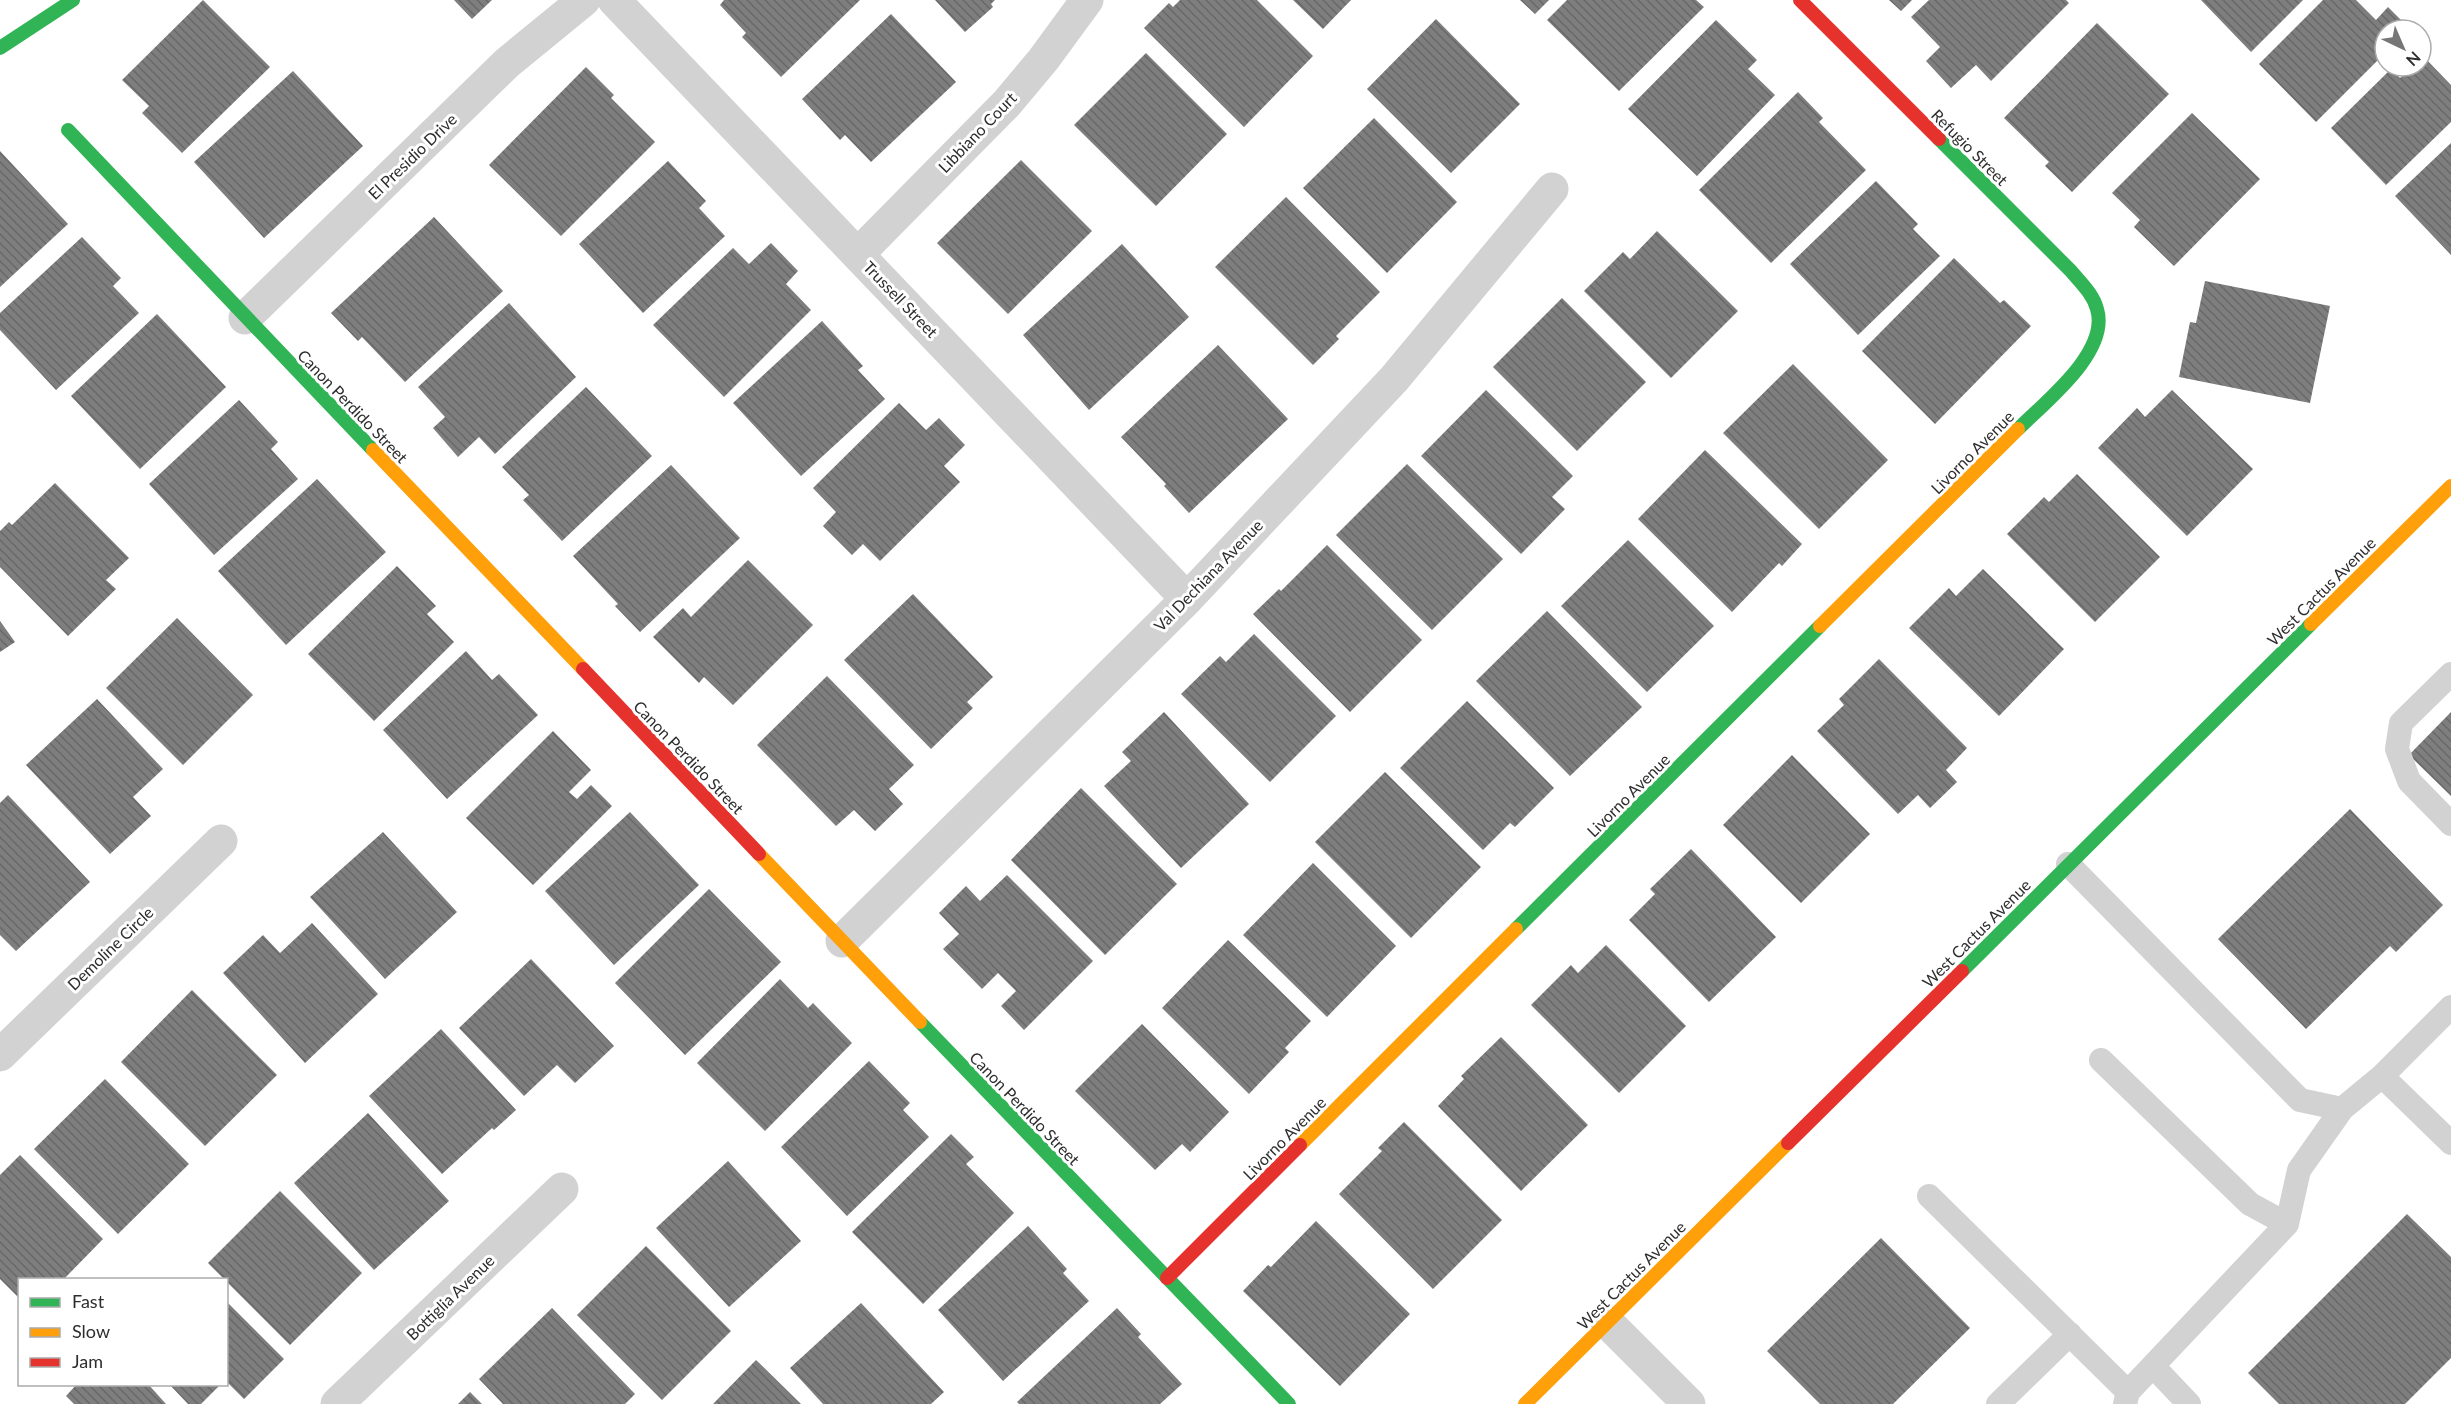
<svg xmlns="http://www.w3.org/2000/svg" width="2451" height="1404" font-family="Lato,sans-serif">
  <defs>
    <pattern id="building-back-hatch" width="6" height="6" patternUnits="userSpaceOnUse" patternTransform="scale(1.5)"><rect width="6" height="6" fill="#7e7e7e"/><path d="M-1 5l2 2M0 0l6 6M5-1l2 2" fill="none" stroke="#686868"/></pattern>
  </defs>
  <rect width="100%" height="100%" fill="#fff"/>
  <path fill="url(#building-back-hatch)" d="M203,0L270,67L182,153L142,113L149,106L122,80Z
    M454,0H492L472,19Z
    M724,0H860L781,77L742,37L746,33L720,5Z
    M935,0H995L991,4L993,7L965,32Z
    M1180,0H1257L1313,56L1244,127L1144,28L1169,3L1173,7Z
    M1293,0H1351L1323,29Z
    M1520,0H1549L1535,14Z
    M1567,0H1696L1704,7L1619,91L1547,20Z
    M1889,0H1912L1901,11Z
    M1929,0H2066L2069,3L1991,81L1976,65L1951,88L1926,61L1940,47L1911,17Z
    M2201,0H2303L2251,52Z
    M2323,0H2356L2376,20L2388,7L2410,29L2385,30V53L2316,122L2259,64Z
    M891,14L956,82L871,162L845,135L840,140L802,99Z
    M1436,19L1520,104L1451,173L1367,89Z
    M1716,20L1757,60L1748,69L1775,95L1697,176L1628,109Z
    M2097,23L2169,94L2072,192L2045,166L2049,162L2004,118Z
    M1146,53L1227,134L1156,206L1074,125Z
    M2423,56L2451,85V122L2386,185L2331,128L2391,69L2400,78L2413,66H2421Z
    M586,67L614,95L611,98L655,142L561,236L489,165Z
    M293,71L363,146L264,238L194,162Z
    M1798,92L1823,118L1819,122L1866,170L1771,263L1699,190Z
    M2192,113L2260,179L2174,266L2134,227L2140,220L2112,193Z
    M1374,118L1457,202L1387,273L1303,188Z
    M2451,143V255L2395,196Z
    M0,151L68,224L0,287Z
    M1021,160L1092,231L1008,314L937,243Z
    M668,161L706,201L699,208L725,236L643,313L579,244Z
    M1876,181L1918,224L1913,229L1940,256L1858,335L1790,264Z
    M1286,197L1380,292L1336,336L1339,339L1313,365L1215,267Z
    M434,217L503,291L405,382L362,337L358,341L331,313Z
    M1657,231L1738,311L1671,378L1584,291L1623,252L1630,259Z
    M82,237L121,278L113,286L139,313L56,390L0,330V313Z
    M771,243L798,271L786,284L811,310L724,397L653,325L733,248L749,264Z
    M1122,244L1189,317L1089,410L1023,335Z
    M1954,258L2000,303L2004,300L2031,326L1935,424L1862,351Z
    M2205,281L2330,306L2310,403L2179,377L2190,322L2196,323Z
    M1562,298L1646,382L1577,451L1493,367Z
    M509,303L576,377L495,454L479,437L458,457L433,428L445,417L418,387Z
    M157,314L226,387L140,469L71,396Z
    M822,321L863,366L858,370L885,399L801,476L733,403Z
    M1218,345L1288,419L1189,513L1164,486L1166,484L1121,437Z
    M1793,364L1888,460L1819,529L1723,433Z
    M586,387L652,456L562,541L523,500L529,495L502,467Z
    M1486,390L1573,476L1552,497L1565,509L1521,554L1421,456Z
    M2172,390L2253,469L2187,536L2098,448L2137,408L2145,417Z
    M239,400L278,442L271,449L298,479L214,555L149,484Z
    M899,403L926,430L939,418L965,445L944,466L960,482L880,561L863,544L852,555L823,526L836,512L813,488Z
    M1705,450L1802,544L1782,566L1779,563L1732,612L1638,519Z
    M1407,464L1503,559L1432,630L1336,535Z
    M671,465L740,538L640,632L615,606L618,604L573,556Z
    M2077,474L2160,557L2095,622L2007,534L2044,497L2049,502Z
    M317,479L386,552L286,645L218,571Z
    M55,483L129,558L106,580L116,589L68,636L0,567V531L9,522L12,525Z
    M1628,540L1714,626L1647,692L1561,606Z
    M1327,545L1422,640L1350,712L1253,614L1279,589L1281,591Z
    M748,560L813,625L733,705L704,677L699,683L653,637L683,608L691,617Z
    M397,566L436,606L427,614L454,642L374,721L308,654Z
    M1983,569L2064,649L1999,716L1909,628L1949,588L1956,596Z
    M913,594L993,677L967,702L973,708L931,749L844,660Z
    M1547,611L1642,707L1570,776L1476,681Z
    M177,618L253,695L183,765L106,688Z
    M0,621L15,642L0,652Z
    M1254,634L1336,716L1270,782L1181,694L1220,656L1226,662Z
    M466,651L492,680L499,674L538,715L447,799L383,730Z
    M1879,659L1967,748L1946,770L1957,782L1930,808L1918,795L1898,814L1817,731L1844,705L1839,699Z
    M827,676L914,765L889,789L903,804L875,831L854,810L836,826L757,745Z
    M97,699L163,769L133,797L151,816L110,854L26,765Z
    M1467,701L1554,788L1515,827L1510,823L1483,850L1400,768Z
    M1164,712L1249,804L1181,868L1104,786L1131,761L1122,752Z
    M2451,712V796L2409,755Z
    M553,731L591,770L569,792L577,799L591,785L612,806L533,885L466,818Z
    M1792,755L1870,834L1801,903L1723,825Z
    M1385,772L1481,867L1411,938L1315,842Z
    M1081,788L1177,884L1105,955L1011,860Z
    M8,795L90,882L16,951L0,935V803Z
    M2350,809L2443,905L2396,952L2390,946L2306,1029L2218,939Z
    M630,812L699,885L614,965L545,891Z
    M383,832L457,912L385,979L310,897Z
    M1691,849L1776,937L1709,1002L1629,920L1655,894L1650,889Z
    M1313,863L1396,946L1327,1017L1243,935Z
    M1007,875L1093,961L1024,1030L1001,1006L1016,991L998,973L982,989L943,949L959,934L939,913L966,886L980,901Z
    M709,889L781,962L685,1055L615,983Z
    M312,923L378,994L305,1063L223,973L263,935L280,953Z
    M1228,940L1311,1021L1285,1048L1289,1052L1249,1094L1162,1008Z
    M1606,945L1686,1026L1619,1093L1531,1005L1571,965L1578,973Z
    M531,959L614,1046L575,1083L557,1065L524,1096L459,1028Z
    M780,979L808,1008L813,1003L852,1043L765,1131L697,1063Z
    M192,990L277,1075L205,1146L121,1062Z
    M1142,1024L1229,1112L1190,1152L1182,1144L1155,1170L1075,1091Z
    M441,1029L516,1110L494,1130L492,1128L442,1174L369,1096Z
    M1501,1037L1588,1125L1521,1191L1438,1106L1464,1079L1461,1076Z
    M869,1061L910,1103L903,1110L929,1137L847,1216L781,1147Z
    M105,1079L189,1164L118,1234L34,1149Z
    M368,1113L449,1201L374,1270L294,1183Z
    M1404,1122L1502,1220L1433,1289L1339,1194L1382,1151L1378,1148Z
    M951,1134L974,1157L966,1164L1014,1213L923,1304L852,1232Z
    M20,1155L103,1239L63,1280H20V1299L0,1279V1175Z
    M728,1161L801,1241L729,1307L656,1228Z
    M280,1191L362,1273L290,1345L208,1263Z
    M2407,1214L2451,1257V1358L2405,1404H2279L2248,1373Z
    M1316,1221L1410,1314L1340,1386L1243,1291L1268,1265L1271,1267Z
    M1028,1226L1067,1269L1063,1273L1089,1301L1003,1381L938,1310Z
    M1881,1238L1970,1328L1893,1404H1820L1767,1351Z
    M646,1246L731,1331L662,1400L577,1315Z
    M226,1301L284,1359L244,1399L226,1381Z
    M861,1303L944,1392L931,1404H823L790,1368Z
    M552,1308L635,1394L625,1404H503L479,1379Z
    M1117,1308L1141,1334L1138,1337L1182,1384L1160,1404H1019L1017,1402Z
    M756,1360L801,1404H713Z
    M77,1384H148L166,1404H74L66,1396Z
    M169,1384H221L201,1404H188Z
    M470,1392L482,1404H458Z"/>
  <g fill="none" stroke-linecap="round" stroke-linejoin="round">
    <path stroke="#d2d2d2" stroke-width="24" d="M2451,674L2401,723L2397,749L2409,781L2451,824
      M2068,864L2300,1100L2342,1109L2382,1076L2451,1143
      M2101,1060L2250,1204L2287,1224
      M2382,1076L2451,1007
      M1929,1196L2128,1392
      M2153,1366L2189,1404
      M1998,1404L2070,1334
      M2125,1404L2128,1392L2287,1224L2299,1170L2342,1109"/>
    <path stroke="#d2d2d2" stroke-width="33" d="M614,0L1187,599
      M858,254L1007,103L1043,60L1087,0
      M245,318L507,63L584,0
      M842,941L1187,599L1394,379L1552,189
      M0,1055L221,841
      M1607,1322L1689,1404
      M337,1404L562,1189"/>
    <path stroke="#30b455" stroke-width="14" d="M0,48L73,0
      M68,130L373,450
      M1939,139L2071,271C2081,283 2093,294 2097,309C2110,352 2045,402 2018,429
      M1516,929L1820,626
      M1962,971L2311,624
      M920,1022L1289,1404"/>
    <path stroke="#ff9f0a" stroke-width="14" d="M373,450L583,669
      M2311,624L2451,486
      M1820,626L2018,429
      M759,854L920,1022
      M1300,1145L1516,929
      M1525,1404L1788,1143"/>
    <path stroke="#e5322d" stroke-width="14" d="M1800,0L1939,139
      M583,669L759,854
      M1788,1143L1962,971
      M1167,1278L1300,1145"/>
  </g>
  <g text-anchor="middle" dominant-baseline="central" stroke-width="6" stroke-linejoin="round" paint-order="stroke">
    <g font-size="16" fill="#2d2d2d" stroke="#fff">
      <text transform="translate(977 132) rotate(-46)">Libbiano Court</text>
      <text transform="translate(1970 147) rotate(45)">Refugio Street</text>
      <text transform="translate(412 156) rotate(-44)">El Presidio Drive</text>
      <text transform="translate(901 299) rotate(46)">Trussell Street</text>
      <text transform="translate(353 406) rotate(46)">Canon Perdido Street</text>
      <text transform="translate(1972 452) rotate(-45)">Livorno Avenue</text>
      <text transform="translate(1208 575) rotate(-46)">Val Dechiana Avenue</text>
      <text transform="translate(2321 591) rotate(-45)">West Cactus Avenue</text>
      <text transform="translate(689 757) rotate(46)">Canon Perdido Street</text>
      <text transform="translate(1628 795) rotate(-45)">Livorno Avenue</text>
      <text transform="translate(1976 933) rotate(-45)">West Cactus Avenue</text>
      <text transform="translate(110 948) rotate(-44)">Demoline Circle</text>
      <text transform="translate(1025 1108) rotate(46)">Canon Perdido Street</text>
      <text transform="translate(1284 1138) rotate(-45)">Livorno Avenue</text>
      <text transform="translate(1631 1275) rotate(-45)">West Cactus Avenue</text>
      <text transform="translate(450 1297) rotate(-44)">Bottiglia Avenue</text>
    </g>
  </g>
  <rect x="18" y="1278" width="210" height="108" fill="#ffffff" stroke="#ababab" stroke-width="1.5"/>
  <rect x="30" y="1298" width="30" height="9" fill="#30b455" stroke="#ababab" stroke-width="1.5"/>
  <text x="72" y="1308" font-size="18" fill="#2d2d2d">Fast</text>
  <rect x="30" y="1328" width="30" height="9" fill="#ff9f0a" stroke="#ababab" stroke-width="1.5"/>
  <text x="72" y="1338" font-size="18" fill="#2d2d2d">Slow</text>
  <rect x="30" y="1358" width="30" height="9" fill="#e5322d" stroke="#ababab" stroke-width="1.5"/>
  <text x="72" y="1368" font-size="18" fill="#2d2d2d">Jam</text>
  <g transform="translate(2403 48) rotate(136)"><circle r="28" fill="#ffffff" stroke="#ababab" stroke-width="1.5"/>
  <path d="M0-4.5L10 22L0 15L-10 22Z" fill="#767676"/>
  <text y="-9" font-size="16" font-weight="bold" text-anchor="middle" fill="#2d2d2d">N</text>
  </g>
</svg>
